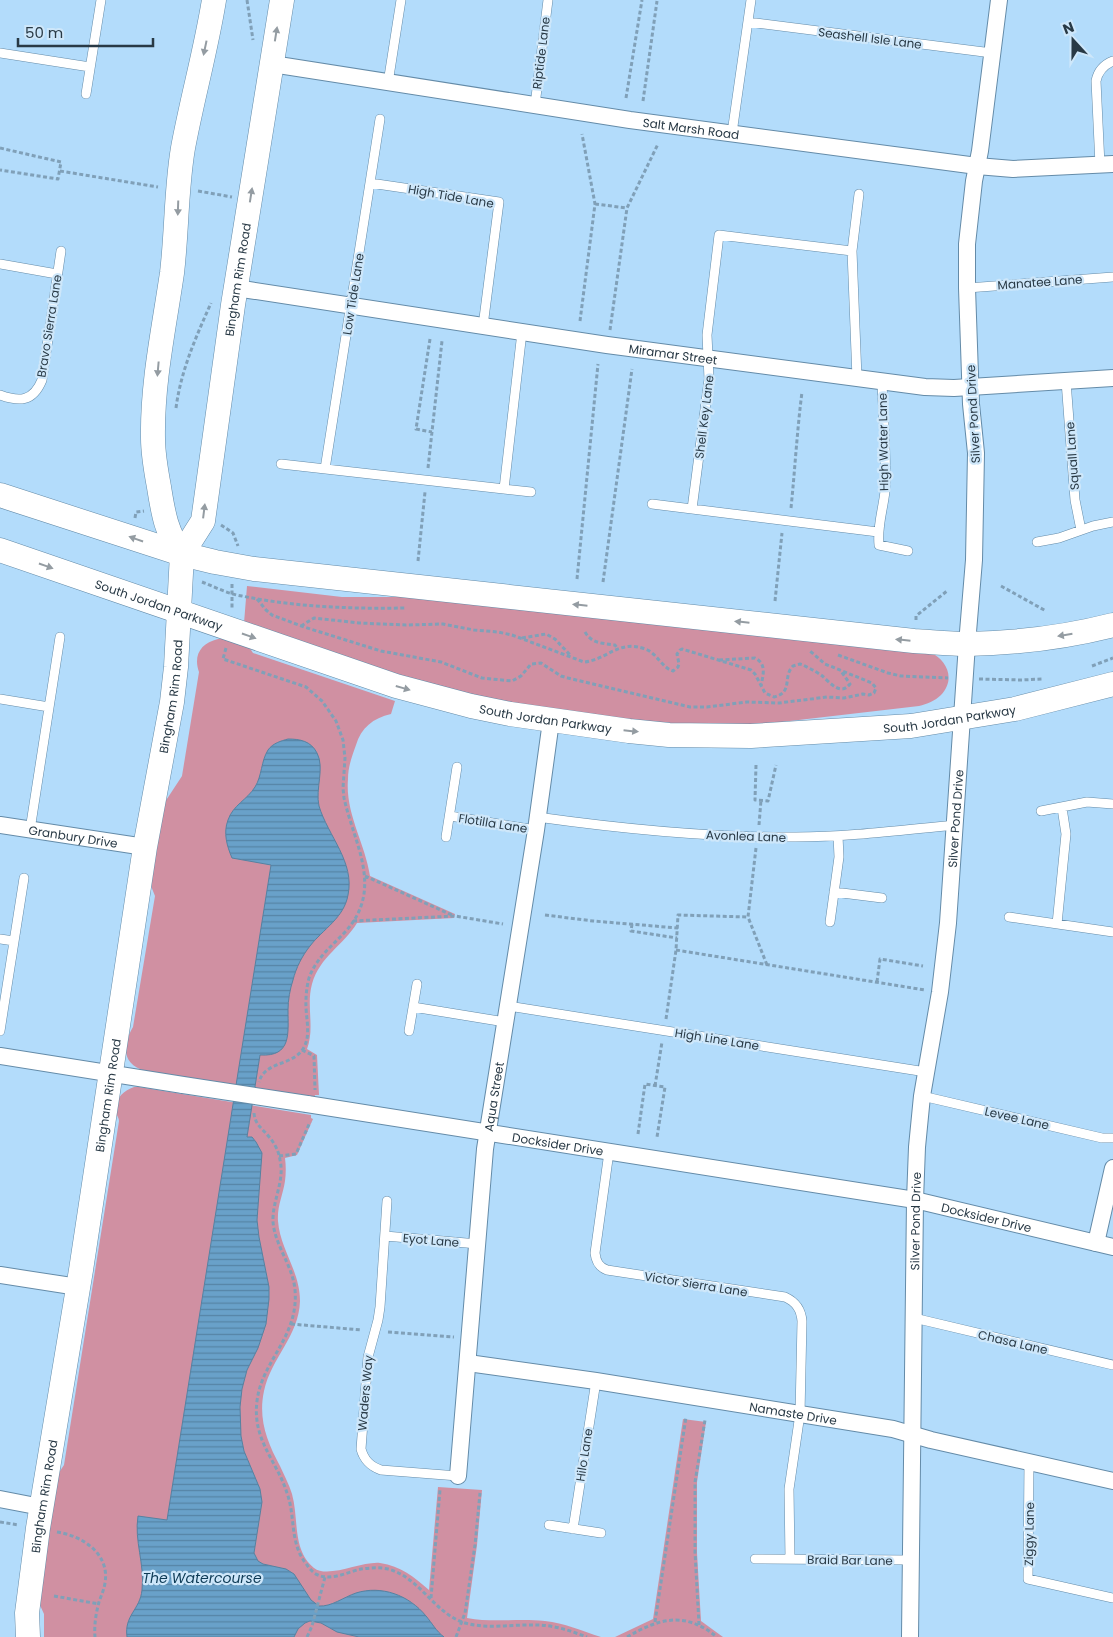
<svg xmlns="http://www.w3.org/2000/svg" width="1113" height="1637" font-family="Poppins,sans-serif">
  <defs>
    <pattern id="water-rules" width="6" height="5" patternUnits="userSpaceOnUse" patternTransform="scale(1.25)"><rect width="6" height="5" fill="#69a1c9"/><path d="M0 2.5h6" fill="none" stroke="#5684a5"/></pattern>
  </defs>
  <rect width="100%" height="100%" fill="#b3dcfb"/>
  <path fill="#d090a2" d="M247,586L342,597H414L930,652C947,660 956,679 941,695C935,701 927,704 919,706L755,725L712,726L644,721L557,711L481,697L390,672L244,623Z
    M218,639H224L249,647L253,653L395,701L391,714C373,718 361,728 356,745C352,756 348,767 348,779C345,813 365,843 370,876L455,914L454,918L357,923C343,946 320,956 312,984C306,1006 315,1028 307,1049L317,1055L319,1095H315L314,1098L146,1071C122,1065 122,1046 133,1027L155,896L151,886L163,805L182,776L199,672C193,655 201,643 218,639Z
    M134,1087H139L311,1115V1118L313,1119L297,1155L285,1158C286,1166 286,1173 285,1181C283,1195 277,1206 278,1221C280,1249 300,1271 300,1301C299,1336 271,1358 264,1391C258,1419 267,1442 280,1466C284,1475 289,1484 292,1494C299,1519 292,1550 314,1568C328,1579 362,1561 380,1563C401,1566 414,1577 429,1590L438,1487L482,1490L477,1545L467,1618C494,1623 518,1618 545,1621C564,1623 582,1631 601,1637H44V1614L39,1603L41,1582L58,1474L64,1465L119,1121C119,1118 117,1116 116,1113C113,1100 123,1091 134,1087Z
    M683,1419L706,1422L697,1482V1553L701,1621L723,1637H615L653,1619Z"/>
  <path fill="url(#water-rules)" stroke="#5682a1" d="M288,739C300,739 311,741 317,753C325,768 315,789 319,806C328,836 355,862 348,895C344,918 323,929 310,946C302,956 296,968 293,980C290,989 288,1000 288,1010C288,1033 292,1057 260,1055L247,1137H252L256,1142L262,1153L257,1220L259,1237L269,1287V1299L266,1324L258,1348L247,1370L242,1389L240,1407L241,1436L244,1451L260,1489L262,1502L254,1553L258,1561L263,1564L286,1569L294,1574L311,1600L319,1606C331,1607 344,1597 356,1593C381,1585 409,1595 426,1616C432,1623 436,1631 444,1637H359L337,1632L321,1623L310,1621L305,1623L298,1629L294,1637H127C124,1615 140,1610 142,1590C145,1564 134,1541 138,1516L167,1520L271,865L232,858C227,846 223,833 228,820C233,805 247,800 255,787C262,776 261,761 268,750C273,743 281,741 288,739Z"/>
  <g fill="none" stroke-linecap="round" stroke-linejoin="round">
    <g stroke="#648ba8" stroke-width="10">
      <path id="lane" d="M748,22L992,53
        M0,53L90,67
        M388,83L401,0
        M86,94L101,0
        M535,105L548,0
        M732,133L751,0
        M1100,165L1096,81C1098,71 1103,65 1113,61
        M370,183L499,202L483,326
        M0,264L57,274
        M967,288L1113,277
        M857,378L852,251L859,194
        M882,381C883,418 887,455 885,491C883,510 877,526 879,545L908,551
        M1066,381L1075,500L1081,530
        M0,395C19,402 33,402 42,380L61,251
        M281,464L531,492
        M325,469L380,119
        M504,489L522,332
        M652,504L878,532
        M692,509L709,379L707,335L719,235L852,251
        M1037,542L1059,538L1093,526L1113,522
        M0,699L49,707
        M1041,811L1087,802L1113,804
        M450,816L536,830
        M537,817C623,829 709,838 796,837C849,837 902,830 955,825
        M30,830L60,637
        M446,837L457,767
        M834,892L882,898
        M1009,917L1113,932
        M830,922L839,857L838,836
        M1057,924L1066,834L1062,808
        M0,939L14,941
        M508,1006L926,1072
        M413,1007L505,1022
        M0,1031L24,878
        M409,1031L417,984
        M922,1096L1102,1138H1113
        M609,1152L595,1253C596,1262 599,1267 607,1270L785,1297C796,1302 801,1309 802,1321L800,1414L789,1489L790,1559
        M387,1201L380,1307L378,1320L368,1357L361,1449C364,1460 370,1466 381,1470L458,1476
        M385,1236L478,1244
        M914,1318L1113,1365
        M1029,1461L1028,1579L1113,1598
        M549,1525L601,1533
        M573,1529L596,1381
        M755,1559L910,1560"/>
    </g>
    <g stroke="#648ba8" stroke-width="18">
      <g id="street">
        <path id="s1" d="M272,64L630,120L977,166L1013,169L1113,164"/>
        <path id="s2" d="M236,288L607,345L925,387L954,388L1113,378"/>
        <path id="s3" d="M0,825L145,847"/>
        <path d="M0,1056L183,1085"/>
        <path id="s4" d="M307,1104L915,1200L1113,1247"/>
        <path d="M1096,1243L1113,1168"/>
        <path d="M0,1275L78,1287"/>
        <path id="s5" d="M468,1363L596,1381L893,1429L931,1440L1113,1481"/>
        <path id="s6" d="M458,1476L485,1149L536,830L551,721"/>
        <path d="M0,1499L41,1507"/>
        <path id="s7" d="M910,1637L915,1200L917,1147L922,1096L940,992L948,923L967,644L974,560L976,453L971,404L967,288V244L974,181L980,151L999,0"/>
      </g>
    </g>
    <g stroke="#648ba8" stroke-width="25">
      <g id="secondary">
        <path d="M0,495L182,554L215,562L254,569L914,641C932,642 950,644 968,644C1017,643 1066,637 1113,625"/>
        <path id="s8" d="M0,550L396,686L471,706L510,714L629,731L669,735L751,736L911,726L1015,709L1113,684"/>
        <path d="M182,554C166,533 163,512 159,487C156,471 153,455 153,438C152,383 164,328 172,273C177,231 176,189 183,148C192,99 206,50 214,0"/>
        <path id="s9" d="M28,1637L27,1613L38,1528L81,1270L145,847L172,702L176,667L182,554L203,521L233,305L282,0"/>
      </g>
    </g>
    <path stroke="#80a0b8" stroke-width="3" stroke-dasharray="4 2.5" stroke-linecap="butt" d="M247,0L253,40
      M626,98L642,0
      M643,101L657,1
      M0,148L61,162L58,179L0,170
      M60,171L158,187
      M198,191L232,197
      M595,204L627,208
      M580,321L595,204L582,134
      M610,330L627,208L658,144
      M430,339L416,429L432,432
      M176,408C181,370 196,337 211,303
      M428,468L442,341
      M791,508C795,469 797,431 802,392
      M135,518L136,512L144,511
      M221,525L233,533L238,546
      M418,561L425,492
      M577,579L598,364
      M202,582C215,587 228,594 242,596C295,607 351,609 405,608
      M603,582L632,369
      M232,584V608
      M1001,586L1046,611
      M257,599L266,610L272,615L304,627L381,651L441,662L482,678L512,681L521,676L531,664L541,663L561,676L568,678L690,707H707L747,702L779,703L827,697L844,698L863,694L869,695L874,693L876,688L872,683L825,664L810,651
      M775,601L782,533
      M916,620V616L947,591
      M301,626L314,618L359,623L406,625L443,624L474,630L498,632L512,635L584,662C607,660 619,639 645,649C657,653 662,668 673,671L678,667L679,664L677,654L680,650L682,649L751,670L755,674L765,693L774,697C794,692 782,677 793,666L800,664L803,665C809,668 815,671 821,675C829,681 840,697 850,684L841,671
      M585,632C592,644 603,643 615,645L617,648
      M522,638L546,634L555,639L571,656
      M226,648L223,659L306,687L322,701L336,721L343,740L345,758L343,788L344,798C354,844 384,888 346,931C332,946 316,958 309,978C307,986 306,993 306,1001C305,1016 312,1035 303,1049C292,1066 265,1061 259,1082
      M838,655L888,673L901,676L948,678
      M719,660L755,658C767,664 763,675 761,686
      M1092,666L1113,658
      M979,679L1021,680L1043,679
      M756,765L755,800L768,801L776,765
      M759,825L761,800
      M756,848L748,917L767,965
      M365,876L454,916
      M545,915L593,921L678,928
      M353,921L455,916L503,924
      M632,924L631,931L677,938
      M676,950L925,990
      M877,982L880,959L923,966
      M666,1019L676,950L678,915L748,917
      M302,1050L314,1056L315,1090
      M655,1086L662,1042
      M254,1113C255,1125 263,1129 270,1138C275,1144 279,1152 280,1160C285,1181 272,1201 273,1222C275,1246 293,1266 295,1290C299,1337 262,1360 257,1401C252,1440 277,1461 287,1493C296,1518 289,1543 307,1565C310,1569 313,1573 318,1575C331,1581 348,1572 361,1569C370,1568 379,1567 388,1569C419,1577 433,1611 462,1622C485,1630 513,1624 537,1625C554,1625 571,1631 587,1637
      M638,1134L645,1084L665,1087L657,1137
      M279,1156L296,1154L310,1122
      M291,1324L362,1330
      M388,1332L454,1337
      M0,1522L19,1525
      M57,1532C83,1536 110,1554 105,1583C104,1590 101,1596 99,1602C96,1613 94,1625 95,1637
      M54,1596L99,1604
      M431,1598L440,1490
      M655,1622L686,1417
      M699,1625L695,1552V1482L705,1420
      M307,1637L312,1626L325,1577
      M456,1637L465,1613L475,1545L480,1493
      M627,1637C660,1618 685,1611 717,1637"/>
    <use href="#lane" stroke="#fff" stroke-width="9"/>
    <use href="#street" stroke="#fff" stroke-width="16"/>
    <use href="#secondary" stroke="#fff" stroke-width="24"/>
    <g stroke="#648ba8" stroke-width="18" stroke-linecap="butt">
      <path id="street-bridge" d="M183,1085L307,1104"/>
    </g>
    <use href="#street-bridge" stroke="#fff" stroke-width="16"/>
  </g>
  <defs><path id="oneway-solid" d="M-6-.8H1V-3.2L6.5 0L1 3.2V.8H-6Z" transform="scale(1.25)"/></defs>
  <g fill="#949ca2">
    <use href="#oneway-solid" transform="translate(276 34) rotate(-81)"/>
    <use href="#oneway-solid" transform="translate(205 48) rotate(102)"/>
    <use href="#oneway-solid" transform="translate(251 195) rotate(-81)"/>
    <use href="#oneway-solid" transform="translate(178 208) rotate(92)"/>
    <use href="#oneway-solid" transform="translate(158 369) rotate(95)"/>
    <use href="#oneway-solid" transform="translate(204 511) rotate(-83)"/>
    <use href="#oneway-solid" transform="translate(136 539) rotate(-161)"/>
    <use href="#oneway-solid" transform="translate(46 566) rotate(19)"/>
    <use href="#oneway-solid" transform="translate(580 605) rotate(-174)"/>
    <use href="#oneway-solid" transform="translate(742 622) rotate(-174)"/>
    <use href="#oneway-solid" transform="translate(1065 635) rotate(171)"/>
    <use href="#oneway-solid" transform="translate(249 636) rotate(19)"/>
    <use href="#oneway-solid" transform="translate(903 640) rotate(-174)"/>
    <use href="#oneway-solid" transform="translate(403 688) rotate(16)"/>
    <use href="#oneway-solid" transform="translate(631 731) rotate(6)"/>
  </g>
  <g text-anchor="middle" dominant-baseline="central" stroke-width="4.5" stroke-linejoin="round" paint-order="stroke">
    <g font-size="12" fill="#283945" stroke="#cee7fa">
      <text transform="translate(870 38) rotate(7)">Seashell Isle Lane</text>
      <text transform="translate(541 53) rotate(-83)">Riptide Lane</text>
      <text stroke="none"><textPath href="#s1" startOffset="424">Salt Marsh Road</textPath></text>
      <text transform="translate(451 196) rotate(10)">High Tide Lane</text>
      <text stroke="none"><textPath href="#s9" startOffset="1378">Bingham Rim Road</textPath></text>
      <text transform="translate(1040 282) rotate(-4)">Manatee Lane</text>
      <text transform="translate(353 294) rotate(-81)">Low Tide Lane</text>
      <text transform="translate(49 326) rotate(-81)">Bravo Sierra Lane</text>
      <text stroke="none"><textPath href="#s2" startOffset="442">Miramar Street</textPath></text>
      <text transform="translate(973 414) rotate(-93)">Silver Pond Drive</text>
      <text transform="translate(704 417) rotate(-83)">Shell Key Lane</text>
      <text transform="translate(883 442) rotate(-91)">High Water Lane</text>
      <text transform="translate(1072 456) rotate(-94)">Squall Lane</text>
      <text stroke="none"><textPath href="#s8" startOffset="168">South Jordan Parkway</textPath></text>
      <text stroke="none"><textPath href="#s9" startOffset="952">Bingham Rim Road</textPath></text>
      <text stroke="none"><textPath href="#s8" startOffset="572">South Jordan Parkway</textPath></text>
      <text stroke="none"><textPath href="#s8" startOffset="978">South Jordan Parkway</textPath></text>
      <text stroke="none"><textPath href="#s7" startOffset="821">Silver Pond Drive</textPath></text>
      <text transform="translate(493 823) rotate(9)">Flotilla Lane</text>
      <text stroke="none"><textPath href="#s3" startOffset="74">Granbury Drive</textPath></text>
      <text transform="translate(746 836) rotate(2)">Avonlea Lane</text>
      <text transform="translate(717 1039) rotate(9)">High Line Lane</text>
      <text stroke="none"><textPath href="#s9" startOffset="548">Bingham Rim Road</textPath></text>
      <text stroke="none"><textPath href="#s6" startOffset="381">Aqua Street</textPath></text>
      <text transform="translate(1017 1118) rotate(13)">Levee Lane</text>
      <text stroke="none"><textPath href="#s4" startOffset="254">Docksider Drive</textPath></text>
      <text stroke="none"><textPath href="#s4" startOffset="689">Docksider Drive</textPath></text>
      <text stroke="none"><textPath href="#s7" startOffset="416">Silver Pond Drive</textPath></text>
      <text transform="translate(431 1240) rotate(5)">Eyot Lane</text>
      <text transform="translate(696 1284) rotate(9)">Victor Sierra Lane</text>
      <text transform="translate(1013 1342) rotate(13)">Chasa Lane</text>
      <text transform="translate(365 1393) rotate(-85)">Waders Way</text>
      <text stroke="none"><textPath href="#s5" startOffset="329">Namaste Drive</textPath></text>
      <text transform="translate(584 1455) rotate(-81)">Hilo Lane</text>
      <text stroke="none"><textPath href="#s9" startOffset="142">Bingham Rim Road</textPath></text>
      <text transform="translate(1029 1534) rotate(-89)">Ziggy Lane</text>
      <text transform="translate(850 1560) rotate(1)">Braid Bar Lane</text>
    </g>
    <g font-size="14" font-style="italic" fill="#0d3a55" stroke="#cee7fa">
      <text x="202" y="1578">The Watercourse</text>
    </g>
  </g>
  <g transform="translate(1073 40) rotate(339)" stroke="#cee7fa" stroke-width="4" paint-order="stroke">
  <path d="M0-4L9 19L0 12L-9 19Z" fill="#283945"/>
  <text y="-8" font-size="14" font-weight="bold" text-anchor="middle" fill="#283945">N</text>
  </g>
  <path d="M18 38v8h135v-8" fill="none" stroke="#283945" stroke-width="2.5"/>
  <text x="25" y="38" font-size="15" fill="#283945" stroke="#cee7fa" stroke-width="4" paint-order="stroke">50 m</text>
</svg>
